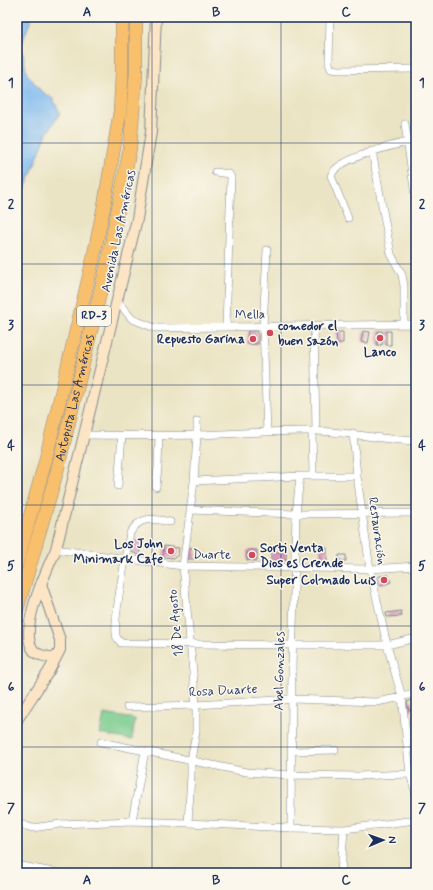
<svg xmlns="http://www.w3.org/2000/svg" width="433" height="890" font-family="Mynerve,sans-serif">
  <rect width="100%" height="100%" fill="#fbf7ec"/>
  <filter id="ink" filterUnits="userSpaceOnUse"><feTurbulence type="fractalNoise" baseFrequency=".025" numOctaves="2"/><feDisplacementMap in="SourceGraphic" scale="8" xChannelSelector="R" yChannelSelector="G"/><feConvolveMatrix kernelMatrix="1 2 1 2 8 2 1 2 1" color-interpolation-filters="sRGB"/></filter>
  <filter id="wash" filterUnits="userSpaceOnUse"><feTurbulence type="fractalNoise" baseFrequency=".012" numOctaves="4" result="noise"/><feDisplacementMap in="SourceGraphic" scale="16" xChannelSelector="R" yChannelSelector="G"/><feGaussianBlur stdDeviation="0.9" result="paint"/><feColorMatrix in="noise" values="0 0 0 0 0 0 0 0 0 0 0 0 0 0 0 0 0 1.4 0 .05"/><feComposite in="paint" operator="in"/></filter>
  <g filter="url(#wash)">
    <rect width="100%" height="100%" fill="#ebe4c4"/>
    <path fill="#77ca8c" stroke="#497c75" d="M104,714L135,719L132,740L100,734Z"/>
    <path fill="#7cb8ee" stroke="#4c74a6" d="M17,17H32L21,45L27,74L41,91L53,99L60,113L47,133L18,207L17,208Z"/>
    <g id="blocks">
      <path fill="#d793ba" d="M248,331H256L258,335V344H247Z
        M363,331L370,332L368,343L361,342Z
        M378,331H382V345H377Z
        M386,331H391V345H386Z
        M336,332H343V343H337Z
        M135,540L144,541L138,555L130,551Z
        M164,546L179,548L178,555L174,558L163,557Z
        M188,548H196L195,559H188Z
        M320,548H327V562H320Z
        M247,550H257V561L247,560Z
        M271,552H286V560H271Z
        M339,555H346V561H339Z
        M388,574L391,582L379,585L377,577Z
        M401,611L402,616L387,617L386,613Z
        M412,700L414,709L409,711L407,702Z"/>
    </g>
  </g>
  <g filter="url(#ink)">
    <use href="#blocks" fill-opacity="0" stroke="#838a91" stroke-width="1"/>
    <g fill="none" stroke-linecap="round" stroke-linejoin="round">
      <g stroke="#838a91" stroke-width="8">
        <path id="street" d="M330,17L329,63L331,69L339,70L416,69
          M405,124L416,203
          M372,151L391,254L402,275L404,286V324
          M215,172L229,174L231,177L226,327
          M348,218L331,176C336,158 398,144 416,140
          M118,302L132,319L155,328L416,324
          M413,324L416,359
          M314,326L316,431
          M267,431L263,327L267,250
          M353,433L357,476L370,569L387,645L402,697L410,774L416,794
          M84,435C122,435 160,436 197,435C237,434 276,430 316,431C350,432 382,440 416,441
          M313,476H357
          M194,481L300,476
          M118,486L122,435
          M156,487L158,467L159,435
          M190,510L296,514L416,513
          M170,522C152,518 140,516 130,533C127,550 111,628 117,638C117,639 121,642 121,643L293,645H387L416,638
          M56,549L82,553L183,566L370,569L416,566
          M127,707L196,705L292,699L377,702L402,697L416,693
          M101,742L145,751
          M291,751L335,750
          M132,821L145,751L246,772L291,775L357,776L410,774L416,773
          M17,823L32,828L60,824L132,821L188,823L291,828L344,829L416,820
          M188,823L191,775V760L196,732V705L183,566L194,481L197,435V421
          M291,828L292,669L296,514L300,476H313L312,431
          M17,865L58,873
          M341,873L344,829"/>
      </g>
      <g stroke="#838a91" stroke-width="12">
        <path id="secondary" d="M55,658C48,657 39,656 34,651C17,631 47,570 56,549L137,219L151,132L156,17
          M17,720L49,671L60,650V640L41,584"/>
      </g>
      <g stroke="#838a91" stroke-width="14">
        <g id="highway">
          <path d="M17,563L44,466L93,259L104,206L120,112L122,73V17"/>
          <path id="s1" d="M17,610L57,471L108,260L130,148L136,74V17"/>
        </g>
      </g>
      <use href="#street" stroke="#fff" stroke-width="7"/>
      <use href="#secondary" stroke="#fce5c4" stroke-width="10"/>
      <use href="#highway" stroke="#f8bf6c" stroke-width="13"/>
    </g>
  </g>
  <path fill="none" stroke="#1b2f5e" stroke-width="1" stroke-opacity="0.55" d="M152,17V873M281,17V873M17,143H416M17,264H416M17,385H416M17,505H416M17,626H416M17,747H416"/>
  <g fill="#d1495b" stroke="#fbf7ec" stroke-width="1.5">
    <circle cx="270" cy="333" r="4"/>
    <circle cx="380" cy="338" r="4"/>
    <circle cx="253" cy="339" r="4"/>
    <circle cx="171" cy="551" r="4"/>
    <circle cx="252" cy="555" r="4"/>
    <circle cx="384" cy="580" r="4"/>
  </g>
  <g text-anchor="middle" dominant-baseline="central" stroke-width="3" stroke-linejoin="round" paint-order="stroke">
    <rect fill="#fbf7ec" stroke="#5e6b89" stroke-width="1" x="77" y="306" width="34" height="20" rx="3"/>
    <g font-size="12" font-weight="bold" fill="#1b2f5e">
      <text x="94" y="316">RD-3</text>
    </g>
    <g font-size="13" fill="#1b2f5e" stroke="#fbf7ec">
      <text transform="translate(119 231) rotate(-78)">Avenida Las Américas</text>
      <text transform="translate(250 315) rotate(-1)">Mella</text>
      <text stroke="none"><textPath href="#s1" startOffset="220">Autopista Las Américas</textPath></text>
      <text transform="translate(377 531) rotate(82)">Restauración</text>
      <text transform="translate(212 555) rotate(1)">Duarte</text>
      <text transform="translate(176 623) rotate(-95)">18 De Agosto</text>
      <text transform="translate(280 671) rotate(-89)">Abel Gonzales</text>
      <text transform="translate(223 691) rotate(-3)">Rosa Duarte</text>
    </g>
    <g font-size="13" font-weight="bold" fill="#1b2f5e" stroke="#fbf7ec" text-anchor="end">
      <text x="278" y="326" text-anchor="start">comedor el<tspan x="278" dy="15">buen sazón</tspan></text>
      <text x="245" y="339">Repuesto Garina</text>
      <text x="380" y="352" text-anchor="middle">Lanco</text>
      <text x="163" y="544">Los John<tspan x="163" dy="15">Minimark Cafe</tspan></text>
      <text x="260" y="548" text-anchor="start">Sorti Venta<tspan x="260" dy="15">Dios es Crende</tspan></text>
      <text x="376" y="580">Super Colmado Luis</text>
    </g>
  </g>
  <rect width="433" height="890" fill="none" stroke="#fbf7ec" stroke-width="44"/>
  <g transform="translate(383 840) rotate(88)" stroke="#fbf7ec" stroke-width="3" paint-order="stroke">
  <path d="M0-3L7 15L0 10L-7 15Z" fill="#1b2f5e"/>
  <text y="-6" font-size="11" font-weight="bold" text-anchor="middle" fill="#1b2f5e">N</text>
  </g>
  <rect x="22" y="22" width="389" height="846" fill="none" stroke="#1b2f5e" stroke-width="1.5"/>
  <g font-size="13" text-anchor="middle" font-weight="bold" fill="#1b2f5e">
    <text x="87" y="16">A</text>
    <text x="216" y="16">B</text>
    <text x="346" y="16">C</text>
    <text x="11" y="87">1</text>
    <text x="422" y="87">1</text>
    <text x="11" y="208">2</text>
    <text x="422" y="208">2</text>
    <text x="11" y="329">3</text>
    <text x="422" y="329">3</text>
    <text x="11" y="450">4</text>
    <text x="422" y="450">4</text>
    <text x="11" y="570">5</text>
    <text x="422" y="570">5</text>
    <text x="11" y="691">6</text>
    <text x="422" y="691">6</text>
    <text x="11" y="812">7</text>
    <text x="422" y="812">7</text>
    <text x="87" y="884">A</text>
    <text x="216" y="884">B</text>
    <text x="346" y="884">C</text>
  </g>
</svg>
